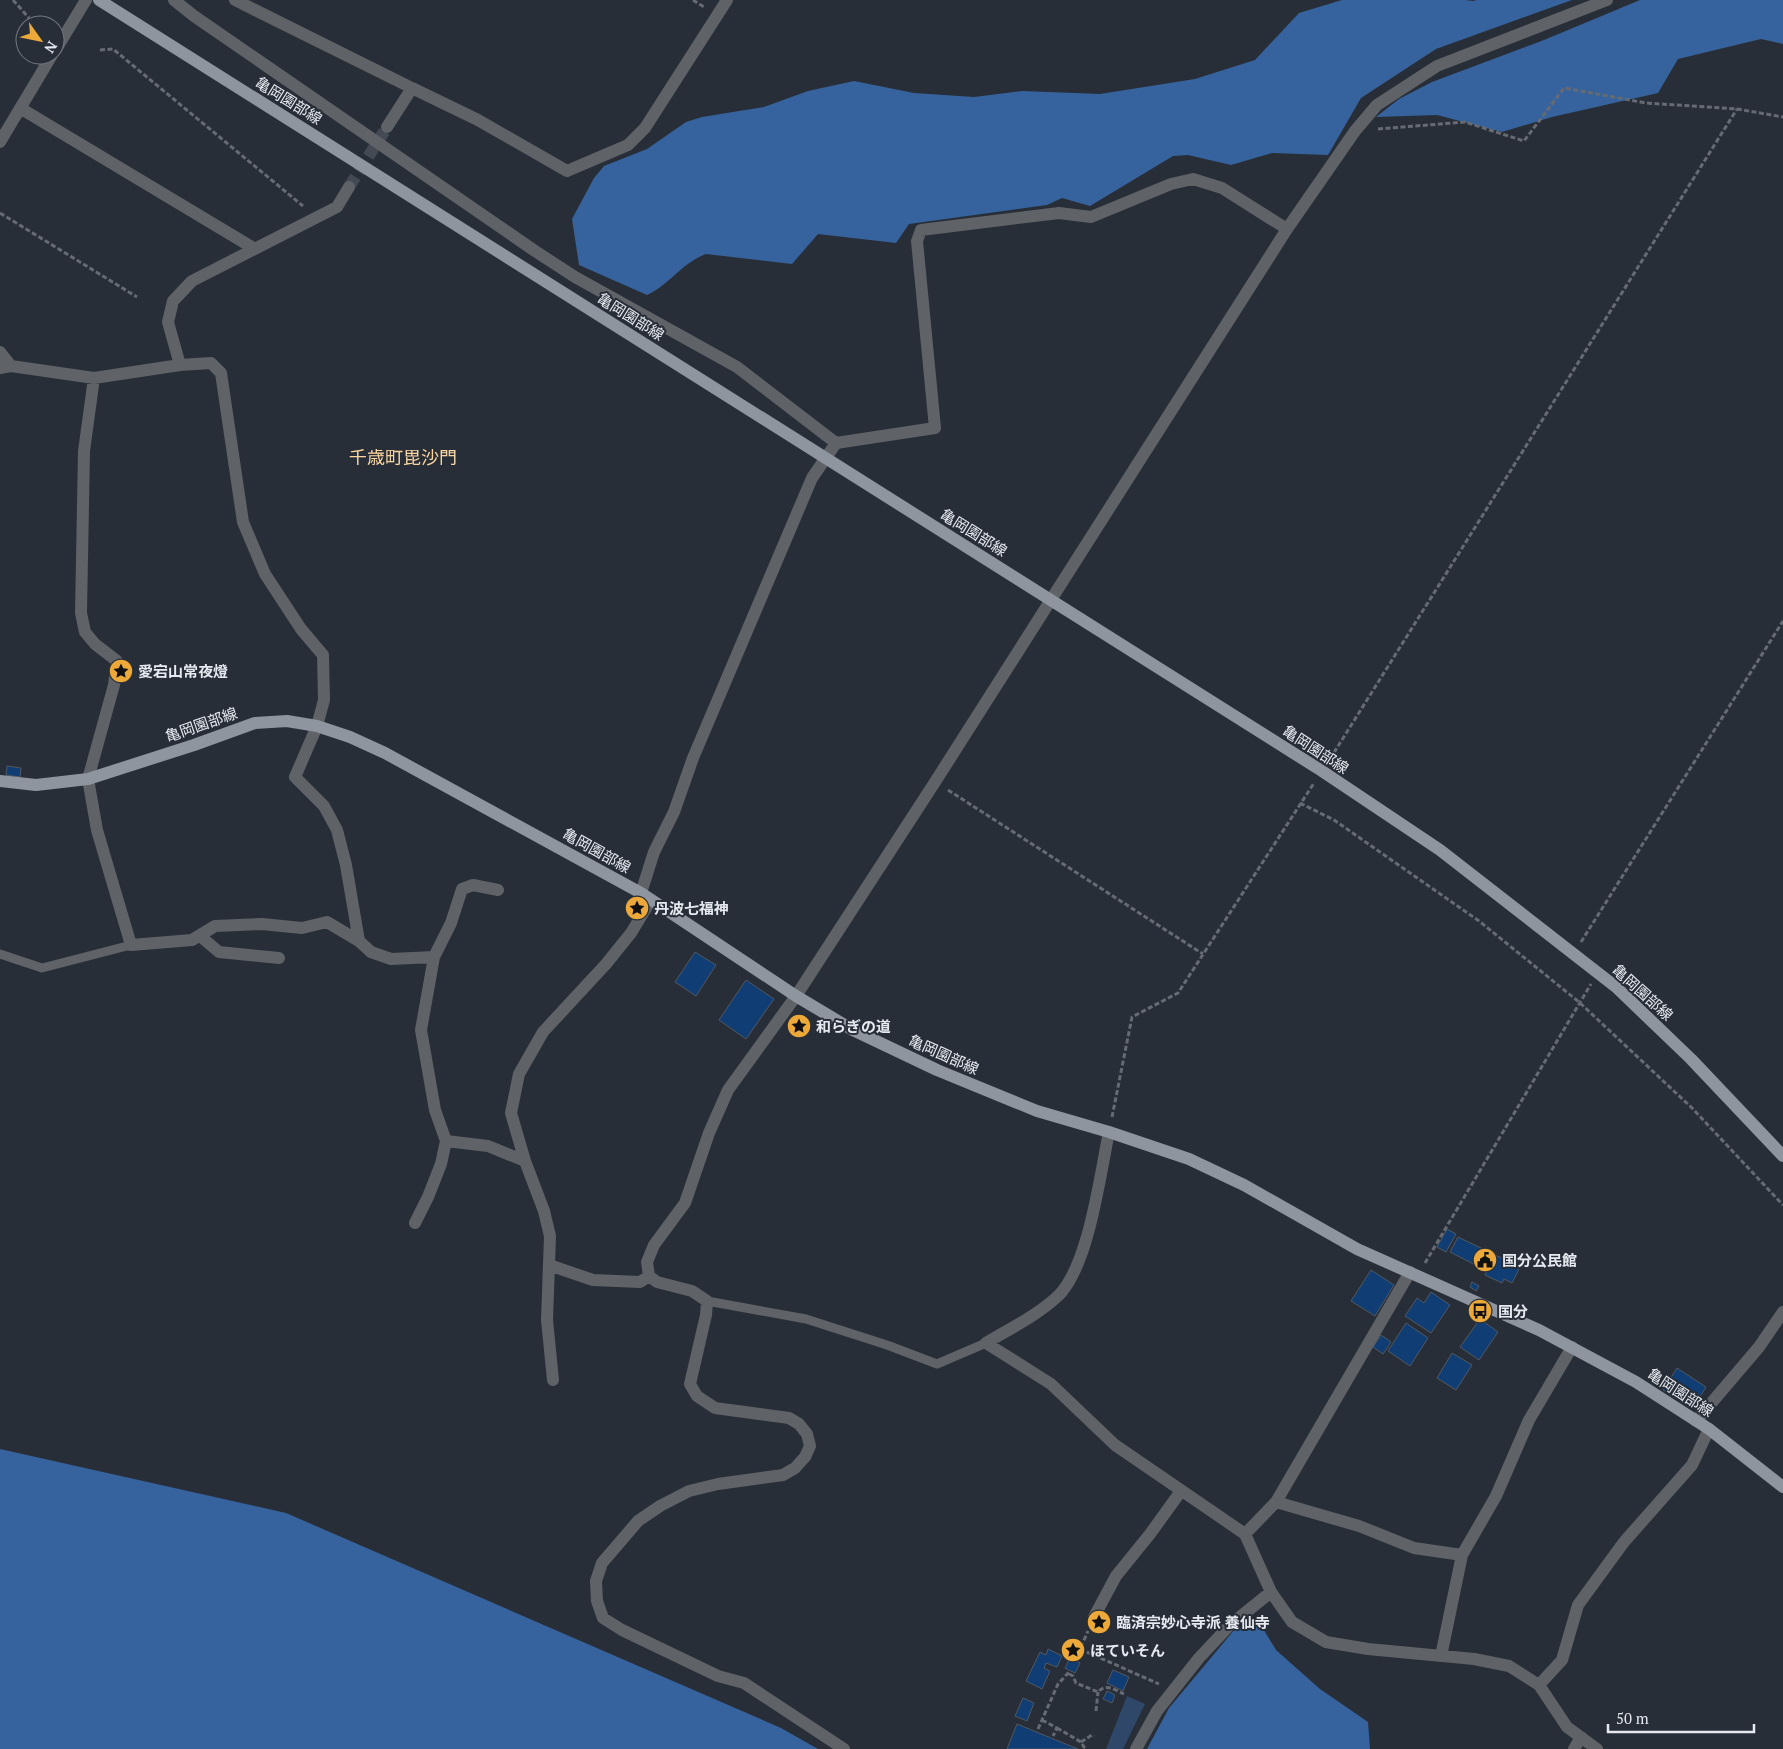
<svg xmlns="http://www.w3.org/2000/svg" width="1783" height="1749" font-family="'PT Serif','Noto Sans JP',serif">
  <rect width="100%" height="100%" fill="#282e37"/>
  <path fill="#2f4869" d="M1127,1696L1145,1704L1123,1749H1106Z"/>
  <path fill="#36639d" d="M1342,0H1465L1473,1L1476,0H1572L1436,49L1361,98L1328,155L1272,153L1231,165L1188,155L1173,156L1090,206L1062,198L1047,205L909,224L896,243L818,234L792,264L706,254C683,262 669,285 647,295L579,265L572,219L594,178L604,166L647,149L686,122L702,117L764,107L808,91L854,81L914,93L974,97L1022,91L1100,94L1195,79L1255,60L1299,13Z
    M1640,0H1783V44L1761,39L1678,59L1658,93L1552,117L1502,132L1437,115L1376,117L1399,99L1432,82L1544,40Z
    M0,1449L286,1513L781,1728L818,1749H0Z
    M1259,1622L1276,1650L1320,1689L1368,1722L1370,1749H1147L1169,1708L1235,1629Z"/>
  <path fill="#0f3d74" stroke="#515962" d="M7,766L21,768L20,777L6,775Z
    M695,952L716,965L696,996L675,982Z
    M746,980L774,999L746,1039L719,1020Z
    M1447,1229L1456,1234L1446,1252L1437,1247Z
    M1458,1237L1520,1267L1512,1283L1504,1279L1502,1283L1485,1275L1487,1271L1450,1252Z
    M1371,1270L1394,1285L1375,1316L1351,1301Z
    M1472,1282L1479,1286L1476,1291L1470,1287Z
    M1431,1292L1450,1305L1431,1333L1405,1316L1417,1298L1424,1303Z
    M1480,1319L1498,1332L1479,1360L1460,1347Z
    M1406,1323L1428,1338L1410,1366L1388,1351Z
    M1381,1335L1391,1342L1383,1354L1373,1347Z
    M1452,1353L1472,1365L1456,1390L1437,1378Z
    M1677,1368L1706,1387L1693,1408L1663,1390Z
    M1048,1649L1062,1656L1057,1667L1046,1663L1044,1668L1050,1671L1042,1689L1026,1681L1040,1652L1046,1655Z
    M1070,1658L1080,1663L1075,1673L1065,1668Z
    M1113,1670L1129,1677L1123,1691L1107,1683Z
    M1107,1691L1115,1695L1112,1703L1103,1699Z
    M1023,1698L1034,1703L1027,1721L1015,1716Z
    M1017,1724L1078,1749H1007Z"/>
  <g fill="none" stroke-linecap="round" stroke-linejoin="round">
    <path stroke="#444a53" stroke-width="12" stroke-dasharray="12 6" stroke-linecap="butt" d="M349,187L387,127"/>
    <path stroke="#666b73" stroke-width="3" stroke-dasharray="5 2.5" stroke-linecap="butt" d="M13,0L29,18
      M693,0L704,7
      M100,50L113,49L303,206
      M1378,129L1465,122L1524,141L1564,88L1646,103L1737,109L1783,117
      M0,213L137,297
      M1330,759L1737,109
      M948,790L1203,954
      M1300,803L1334,820L1479,921L1579,1002L1692,1108L1783,1205
      M1581,942L1783,621
      M1112,1117L1132,1017L1178,993L1314,783
      M1425,1263L1591,984
      M1080,1649L1159,1684
      M1075,1661L1088,1631
      M1069,1674L1073,1676L1076,1683L1098,1692C1106,1683 1115,1690 1124,1694
      M1096,1711L1098,1692
      M1042,1720L1057,1728L1053,1736
      M1057,1728L1081,1742L1084,1747L1083,1749
      M1038,1729L1058,1684L1070,1671
      M1081,1742L1092,1735L1094,1736"/>
    <path stroke="#5f6267" stroke-width="9" d="M0,954L42,968L131,945
      M707,1301L806,1319L887,1345L937,1364L986,1343"/>
    <path stroke="#5f6267" stroke-width="12" d="M174,0L194,16L535,251L575,277L737,367L836,443L812,478L693,758L674,812L654,852L641,893
      M235,0L412,88
      M55,51L86,0
      M20,108L255,249
      M387,127L412,88L478,120L567,171L628,145L645,128L727,0
      M0,142L52,55
      M0,352L11,366
      M180,365L168,322L173,301L192,281L337,207L349,187
      M0,368L11,366L94,378L180,365L211,363L221,373L243,522L265,574L301,629L323,655L324,700L317,726L295,777L324,806L337,830L346,865L359,941L371,952L391,959L434,957
      M94,378L84,451L81,613L85,632L95,644L117,661L114,685L88,779L97,830L131,945L192,940L215,926L262,924L302,928L327,922L359,941
      M836,443L935,428L917,241L921,230L1059,213L1091,217L1171,184L1193,179L1222,188L1287,229
      M200,936L219,952L279,958
      M1109,1132C1100,1175 1089,1264 1059,1295C1038,1315 1011,1328 986,1343L1051,1384L1115,1445L1245,1534L1271,1592L1292,1622L1326,1642L1368,1649L1474,1659L1509,1666L1539,1685L1567,1727L1597,1749
      M446,1141L488,1146L525,1161
      M415,1223L428,1197L441,1164L446,1141L435,1110L421,1030L434,957L451,923L462,889L473,885L498,890
      M549,1265L593,1280L640,1282L649,1276
      M553,1380L547,1320L550,1236L544,1211L525,1161L511,1113L519,1074L543,1032L606,964L631,933L651,900
      M1696,1421L1759,1347L1783,1312
      M1276,1502L1359,1526L1414,1548L1462,1555
      M1245,1534L1276,1502L1410,1272
      M1094,1617L1116,1576L1150,1534L1181,1491
      M1441,1656L1462,1555L1496,1496L1529,1420L1572,1347
      M1539,1685L1562,1660L1578,1605L1624,1542L1692,1465L1709,1429
      M844,1749L744,1683L718,1676L622,1630L603,1618L597,1601L596,1581L602,1563L638,1521L660,1506L689,1491L718,1484L783,1475L795,1468L805,1457L810,1446L807,1434L799,1424L789,1418L715,1408L697,1396L690,1384L706,1315L707,1301L692,1291L657,1282L649,1276L647,1262L654,1245L685,1203L709,1133L728,1090L796,996L935,782L1287,229L1355,131L1377,105L1437,66L1607,0
      M1136,1749L1157,1711L1199,1658L1230,1625L1271,1592
      M1574,1749L1581,1737"/>
    <path stroke="#8f959f" stroke-width="12" d="M99,0L1322,771L1440,850L1616,987L1691,1059L1783,1156
      M0,781L36,785L88,779L194,745L255,723L287,721L317,726L350,737L385,753L641,893L796,996L853,1030L937,1070L1037,1111L1109,1132L1189,1159L1244,1185L1357,1249L1539,1330L1636,1382L1709,1429L1783,1487"/>
  </g>
  <defs>
    <g id="sight-disc" transform="scale(1.25)"><circle r="9.5" fill="#eca93a" stroke="#282e37"/><path d="M0-6L1.8-2.2L6-1.7L2.9 1.2L3.7 5.4L0 3.3L-3.7 5.4L-2.9 1.2L-6-1.7L-1.8-2.2Z" fill="#111"/></g>
    <g id="civic-disc" transform="scale(1.25)"><circle r="9.5" fill="#eca93a" stroke="#282e37"/><path d="M-.6-6.5H3V-4.5H.6V-3L4-1V1h2V6H-6V1h2V-1L-.6-3ZM-1.2 2.5V6h2.4V2.5Z" fill="#111"/></g>
    <g id="bus-disc" transform="scale(1.25)"><circle r="9.5" fill="#eca93a" stroke="#282e37"/><path d="M-5-6H5V4H4V6H2V4H-2V6H-4V4H-5ZM-3.5-4V0h7V-4ZM-3.5 1.2v1.5H-2V1.2ZM2 1.2v1.5H3.5V1.2Z" fill="#111"/></g>
  </defs>
  <g fill-rule="evenodd">
    <use href="#sight-disc" x="121" y="671"/>
    <use href="#sight-disc" x="637" y="908"/>
    <use href="#sight-disc" x="799" y="1026"/>
    <use href="#civic-disc" x="1485" y="1260"/>
    <use href="#bus-disc" x="1480" y="1311"/>
    <use href="#sight-disc" x="1099" y="1622"/>
    <use href="#sight-disc" x="1073" y="1650"/>
  </g>
  <g text-anchor="middle" dominant-baseline="central" stroke-width="4" stroke-linejoin="round" paint-order="stroke">
    <g font-size="15" fill="#e6eaf0" stroke="#282e37">
      <text transform="translate(289 100) rotate(32)">亀岡園部線</text>
      <text transform="translate(631 316) rotate(32)">亀岡園部線</text>
      <text transform="translate(974 532) rotate(32)">亀岡園部線</text>
      <text transform="translate(201 724) rotate(-19)">亀岡園部線</text>
      <text transform="translate(1316 749) rotate(33)">亀岡園部線</text>
      <text transform="translate(597 850) rotate(29)">亀岡園部線</text>
      <text transform="translate(1643 992) rotate(42)">亀岡園部線</text>
      <text transform="translate(944 1054) rotate(24)">亀岡園部線</text>
      <text transform="translate(1681 1392) rotate(33)">亀岡園部線</text>
    </g>
    <g font-size="15" font-weight="bold" fill="#e6eaf0" stroke="#282e37" text-anchor="start">
      <text x="138" y="671">愛宕山常夜燈</text>
      <text x="654" y="908">丹波七福神</text>
      <text x="816" y="1026">和らぎの道</text>
      <text x="1502" y="1260">国分公民館</text>
      <text x="1498" y="1311">国分</text>
      <text x="1116" y="1622">臨済宗妙心寺派 養仙寺</text>
      <text x="1090" y="1650">ほていそん</text>
    </g>
    <g font-size="18" fill="#fad5a0" stroke="#282e37">
      <text x="403" y="457">千歳町毘沙門</text>
    </g>
  </g>
  <g transform="translate(40 40) rotate(123)"><circle r="24" fill="#282e37" stroke="#747981"/>
  <path d="M0-4L9 19L0 12L-9 19Z" fill="#eca93a"/>
  <text y="-8" font-size="14" font-weight="bold" text-anchor="middle" fill="#e6eaf0">N</text>
  </g>
  <path d="M1608 1724v8h146v-8" fill="none" stroke="#e6eaf0" stroke-width="2.5"/>
  <text x="1616" y="1724" font-size="15" fill="#e6eaf0" stroke="#282e37" stroke-width="4" paint-order="stroke">50 m</text>
</svg>
